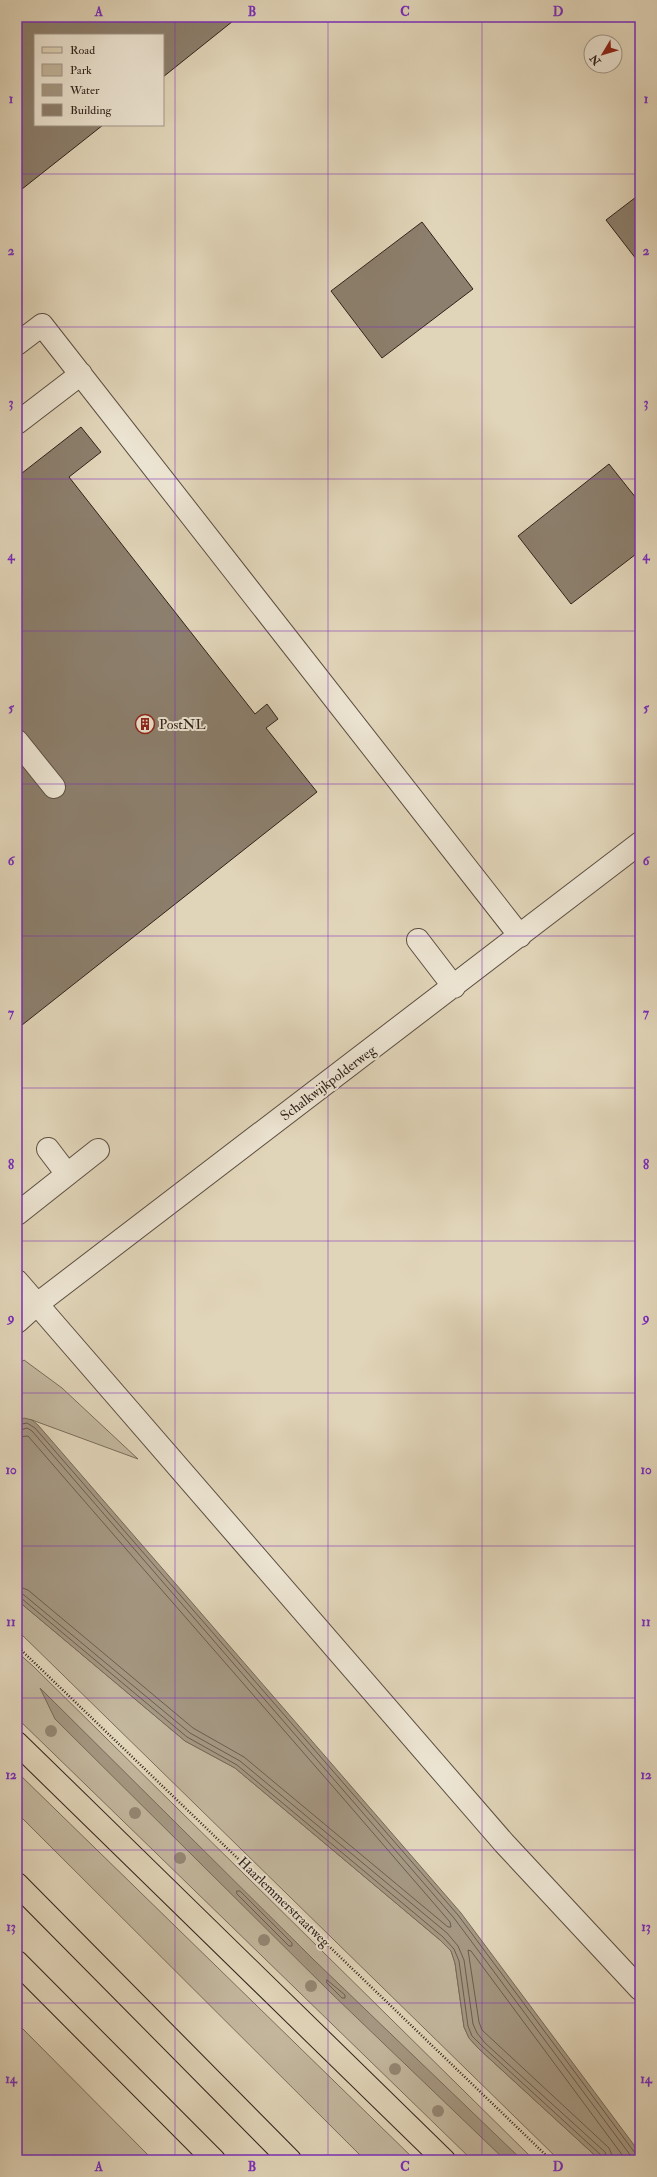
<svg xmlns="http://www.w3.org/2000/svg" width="657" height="2177" font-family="'IM FELL Double Pica',serif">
  <rect width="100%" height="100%" fill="#e1d5b9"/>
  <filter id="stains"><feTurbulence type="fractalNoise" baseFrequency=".005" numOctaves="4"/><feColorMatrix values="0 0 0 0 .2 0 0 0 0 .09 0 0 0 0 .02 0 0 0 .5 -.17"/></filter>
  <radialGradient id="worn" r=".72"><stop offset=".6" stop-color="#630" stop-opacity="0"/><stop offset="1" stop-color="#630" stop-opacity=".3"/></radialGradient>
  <path fill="#c3b79e" stroke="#7a6c5c" d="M24,1360L62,1388L138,1459L32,1420L17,1422V1366Z
    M17,1600L185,1741L235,1768L440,1940L451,1951L455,1963L464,2027L469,2038L479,2049L600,2160H559L17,1630Z
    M17,1652L33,1666L534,2160H472L17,1718Z
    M17,1772L415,2160H365L17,1813Z
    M17,2023L153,2160H17Z"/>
  <path fill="#a59883" stroke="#766959" d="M24,1418L32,1420L38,1425L461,1913L640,2153V2160H600L479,2049L469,2038L464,2027L455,1963L451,1951L440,1940L235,1768L185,1741L17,1600V1422Z
    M40,1688L315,1961L522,2160H505L331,1993L55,1719Z"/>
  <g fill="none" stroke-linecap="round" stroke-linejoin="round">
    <path stroke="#6a5d4f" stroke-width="1" d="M17,1425L27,1423L35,1428L458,1915L635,2153L640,2155
      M17,1431L27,1428L32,1431L454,1918L631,2156L638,2160
      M17,1437L28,1436C168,1598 310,1759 450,1922L451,1927H448L244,1757L193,1728L28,1590L17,1586
      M17,1592L24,1595L190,1733L240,1761L447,1933L458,1946L464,1960L473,2024L477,2033L485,2043L605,2152L608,2160
      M17,1597L21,1598L187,1737L237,1765L443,1937L454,1949L459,1961L468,2026L472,2036L482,2046L601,2155L603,2160
      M237,1891H240L292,1943V1946H289L237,1894Z
      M327,1980L345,1995V1998H342L327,1983Z
      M614,2160L609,2148L482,2030L479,2022L468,1950L471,1951L626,2160"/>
  </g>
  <path fill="#8c7f6d" stroke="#30221b" d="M17,17H238L163,77V35H35V125H103L17,193Z
    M640,194V264L606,220Z
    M422,222L473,289L382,358L331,291Z
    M81,427L101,452L69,477L255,714L267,704L278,719L266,728L317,792L17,1029V477Z
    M609,464L640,503V551L571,604L518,536Z"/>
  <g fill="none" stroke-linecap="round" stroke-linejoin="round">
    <g stroke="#5c4f42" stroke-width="24">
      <path id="minor" d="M17,344L42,325L520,936
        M17,423L81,374
        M17,741L54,787
        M418,940L454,987
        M48,1149L67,1174
        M17,1214L98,1150
        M17,1281L504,1843L640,1989
        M17,1322L36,1305L640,843"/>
    </g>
    <g stroke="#30221b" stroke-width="24">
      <path id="major" d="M17,1743L444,2160"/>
    </g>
    <g stroke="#30221b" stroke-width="24">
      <path id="highway" d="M17,1884L290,2160
        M17,1962L214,2160"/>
    </g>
    <path stroke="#30221b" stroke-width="2.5" stroke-dasharray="1 2" stroke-linecap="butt" d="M17,1646L551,2160"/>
    <use href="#minor" stroke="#ece4d2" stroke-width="22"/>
    <use href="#major" stroke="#e1d5b9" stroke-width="22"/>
    <use href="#highway" stroke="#e1d5b9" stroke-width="22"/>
  </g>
  <g fill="#948774">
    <circle cx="51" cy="1731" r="6"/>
    <circle cx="135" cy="1813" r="6"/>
    <circle cx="180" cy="1858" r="6"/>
    <circle cx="264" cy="1940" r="6"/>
    <circle cx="311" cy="1986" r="6"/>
    <circle cx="395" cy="2069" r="6"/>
    <circle cx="438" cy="2111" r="6"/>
  </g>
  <path fill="none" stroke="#7b2cbf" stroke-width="1" stroke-opacity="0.55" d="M175,17V2160M328,17V2160M482,17V2160M17,174H640M17,327H640M17,479H640M17,631H640M17,784H640M17,936H640M17,1088H640M17,1241H640M17,1393H640M17,1546H640M17,1698H640M17,1850H640M17,2003H640"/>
  <defs>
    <g id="building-ring" transform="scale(1)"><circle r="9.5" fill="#ece4d2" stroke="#8f2418" stroke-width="1.5"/><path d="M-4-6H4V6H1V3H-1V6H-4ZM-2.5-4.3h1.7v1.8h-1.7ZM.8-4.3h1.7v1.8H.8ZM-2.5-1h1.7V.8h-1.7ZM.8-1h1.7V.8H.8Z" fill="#8f2418"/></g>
  </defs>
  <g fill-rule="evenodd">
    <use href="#building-ring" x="145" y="724"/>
  </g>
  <g text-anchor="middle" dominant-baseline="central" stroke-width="4" stroke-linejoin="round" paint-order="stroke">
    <g font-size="14" fill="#30221b" stroke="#ece4d2" text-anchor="start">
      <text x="159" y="724">PostNL</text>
    </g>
    <g font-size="14" fill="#30221b" stroke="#ece4d2">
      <text transform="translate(328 1083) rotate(-37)">Schalkwijkpolderweg</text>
      <text transform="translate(284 1902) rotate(44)">Haarlemmerstraatweg</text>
    </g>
  </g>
  <rect width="657" height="2177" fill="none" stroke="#e1d5b9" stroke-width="44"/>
  <rect x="34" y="34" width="130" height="92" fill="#ece4d2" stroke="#a19689"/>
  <rect x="42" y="47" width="20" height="6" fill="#e1d5b9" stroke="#a19689"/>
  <text x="70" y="54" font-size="12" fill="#30221b">Road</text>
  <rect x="42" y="64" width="20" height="12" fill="#c3b79e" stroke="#a19689"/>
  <text x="70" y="74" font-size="12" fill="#30221b">Park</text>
  <rect x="42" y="84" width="20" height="12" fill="#a59883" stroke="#a19689"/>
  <text x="70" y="94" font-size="12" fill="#30221b">Water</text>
  <rect x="42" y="104" width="20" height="12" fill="#8c7f6d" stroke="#a19689"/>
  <text x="70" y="114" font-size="12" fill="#30221b">Building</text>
  <g transform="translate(603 54) rotate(232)"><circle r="19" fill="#ece4d2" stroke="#a19689"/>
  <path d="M0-3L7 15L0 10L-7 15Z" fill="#8f2418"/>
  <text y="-6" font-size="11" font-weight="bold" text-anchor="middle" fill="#30221b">N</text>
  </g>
  <rect x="22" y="22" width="613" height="2133" fill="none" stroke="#7b2cbf" stroke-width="1.5"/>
  <g font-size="13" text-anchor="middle" font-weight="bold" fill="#7b2cbf">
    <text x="99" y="16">A</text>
    <text x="252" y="16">B</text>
    <text x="405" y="16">C</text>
    <text x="558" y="16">D</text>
    <text x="11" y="103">1</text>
    <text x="646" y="103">1</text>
    <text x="11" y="255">2</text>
    <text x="646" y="255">2</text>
    <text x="11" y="407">3</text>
    <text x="646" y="407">3</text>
    <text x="11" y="560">4</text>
    <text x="646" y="560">4</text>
    <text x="11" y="712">5</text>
    <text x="646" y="712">5</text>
    <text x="11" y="865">6</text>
    <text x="646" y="865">6</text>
    <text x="11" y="1017">7</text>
    <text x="646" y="1017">7</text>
    <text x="11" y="1169">8</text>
    <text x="646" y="1169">8</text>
    <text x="11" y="1322">9</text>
    <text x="646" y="1322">9</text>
    <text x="11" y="1474">10</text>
    <text x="646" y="1474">10</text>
    <text x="11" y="1626">11</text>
    <text x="646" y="1626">11</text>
    <text x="11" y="1779">12</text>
    <text x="646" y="1779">12</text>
    <text x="11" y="1931">13</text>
    <text x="646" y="1931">13</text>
    <text x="11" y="2083">14</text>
    <text x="646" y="2083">14</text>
    <text x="99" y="2171">A</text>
    <text x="252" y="2171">B</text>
    <text x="405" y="2171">C</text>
    <text x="558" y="2171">D</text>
  </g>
  <rect width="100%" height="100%" filter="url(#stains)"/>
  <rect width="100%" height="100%" fill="url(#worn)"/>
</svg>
